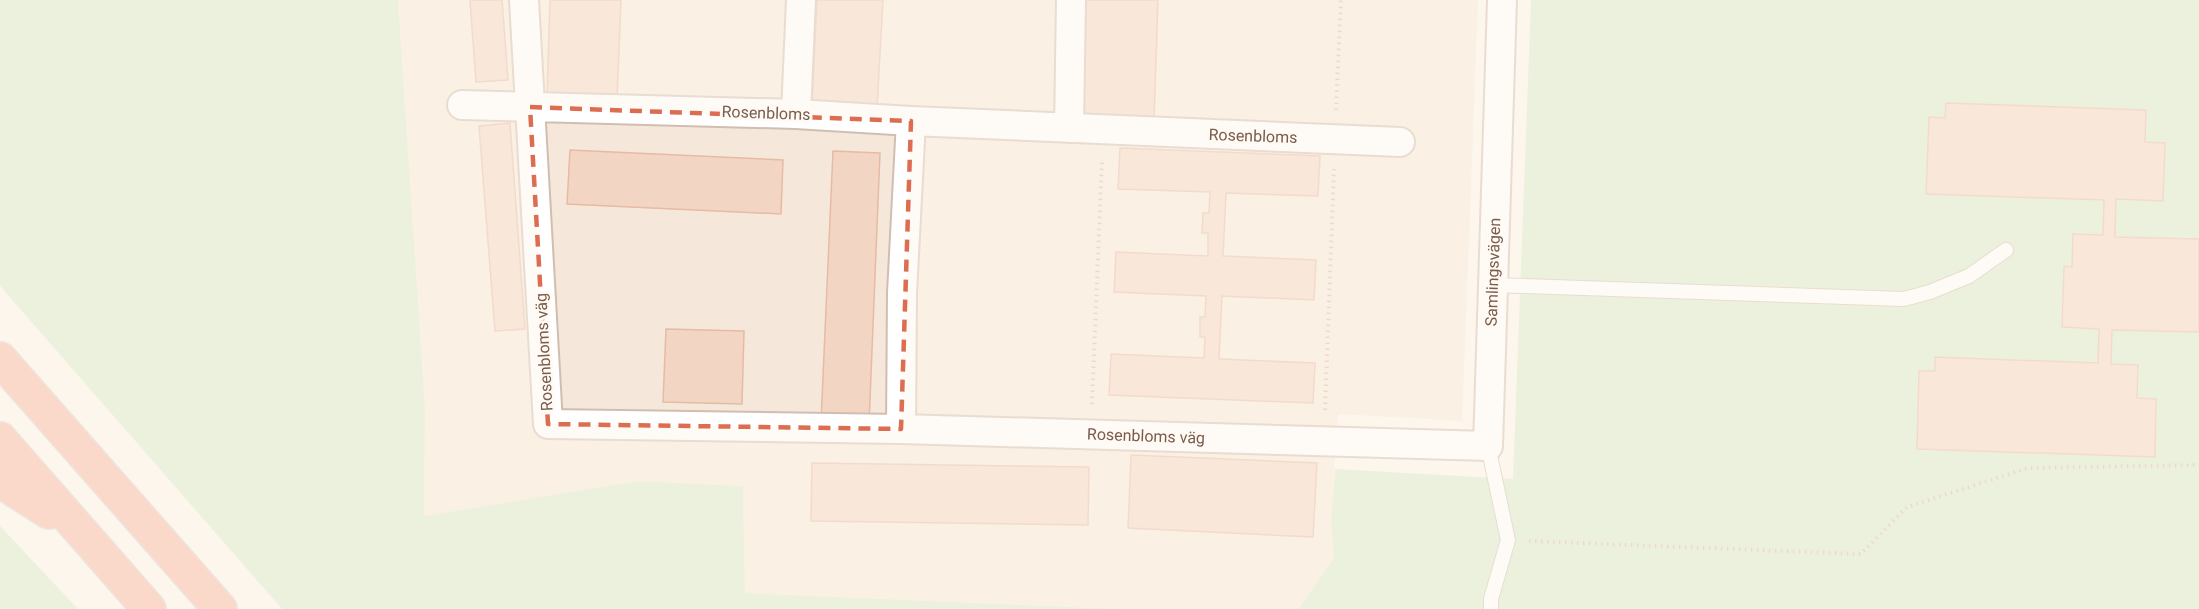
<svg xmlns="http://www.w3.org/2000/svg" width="2199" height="609" font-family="Roboto,sans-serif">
  <rect width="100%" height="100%" fill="#fdf6ec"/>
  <path fill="#f5e8da" d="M398,0H1478L1462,421L1338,414L1331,521L1334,558L1298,609H1116L745,593L743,486L638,481L424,516L425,408Z"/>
  <path fill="#d8ecc9" d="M0,0H398L425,408L424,516L638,481L743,486L745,593L1116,609H282L0,286Z
    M1531,0H2199V609H1298L1334,558L1331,521L1335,469L1513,479Z
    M0,526L78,609H0Z"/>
  <path fill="#f3d5c3" stroke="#e6bba3" stroke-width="1.5" d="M470,0H502L508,80L476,82Z
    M550,0H621L617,99L547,97Z
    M817,0H883L877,108L812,105Z
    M1086,0H1158L1154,121L1082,118Z
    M1946,103L2146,110L2145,142L2165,143L2163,201L2116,199L2115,237L2199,239V332L2112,330L2111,364L2138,365L2137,398L2156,399L2155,457L1917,449L1919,371H1935V357L2098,363L2099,329L2062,327L2064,266L2072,267L2073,234L2103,235L2104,200L1926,194L1929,117L1945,118Z
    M510,123L525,329L495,331L479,126Z
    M1120,148L1320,156L1318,196L1226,193L1223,256L1316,260L1314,300L1222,296L1219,359L1315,363L1313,403L1109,395L1111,354L1204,358L1205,337H1200V317H1205L1206,296L1114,292L1116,252L1208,256V233H1202L1203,213H1209L1210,192L1118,189Z
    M570,150L783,160L781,214L567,204Z
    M833,151L880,153L869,424L821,422Z
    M666,329L744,331L742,404L663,402Z
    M1131,455L1317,463L1313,537L1128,528Z
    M812,463L1089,467L1088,525L811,521Z"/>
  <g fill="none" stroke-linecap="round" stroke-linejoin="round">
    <g stroke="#d1beb0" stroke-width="16">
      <path id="lane" d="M1493,285L1904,299L1930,292L1969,276L2006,250
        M1488,446L1508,540L1491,599V609"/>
    </g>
    <g stroke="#d1beb0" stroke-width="32">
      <path id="street" d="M524,0L548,424L901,429L1488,446L1502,0
        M462,105L796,114L911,121L1400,142
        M796,114L801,0
        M1069,128L1071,0
        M901,429L902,293L911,121"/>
    </g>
    <g stroke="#dad1cd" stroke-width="36">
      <path id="highway" d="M0,359L220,609
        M0,439L149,609
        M0,481L49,512"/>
    </g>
    <path stroke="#d9b8a5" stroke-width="4" stroke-dasharray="1.5 4.5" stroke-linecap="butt" d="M1336,110L1341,0
      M1092,404L1102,159
      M1325,410L1334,169
      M1529,541L1861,554L1907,507L2028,468L2199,465"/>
    <use href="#lane" stroke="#fff" stroke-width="14"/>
    <use href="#street" stroke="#fff" stroke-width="28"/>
    <use href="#highway" stroke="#f7b7a3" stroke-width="33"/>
  </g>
  <path d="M0 0H2199V609H0ZM530,107L911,121L901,429L548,424Z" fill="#fdf6ec" fill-opacity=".55" fill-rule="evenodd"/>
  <path fill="none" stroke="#dc6d51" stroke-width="4.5" stroke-dasharray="12 8" stroke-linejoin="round" d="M530,107L911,121L901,429L548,424Z"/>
  <g text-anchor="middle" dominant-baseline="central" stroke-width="6" stroke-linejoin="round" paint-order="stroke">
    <g font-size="16" fill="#7a5c4d" stroke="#fffaf3">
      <text transform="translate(766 113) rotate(2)">Rosenbloms</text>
      <text transform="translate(1253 136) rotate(2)">Rosenbloms</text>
      <text transform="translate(1493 272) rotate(-88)">Samlingsvägen</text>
      <text transform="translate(544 352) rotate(-93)">Rosenbloms väg</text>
      <text transform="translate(1146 436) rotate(2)">Rosenbloms väg</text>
    </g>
  </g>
</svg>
